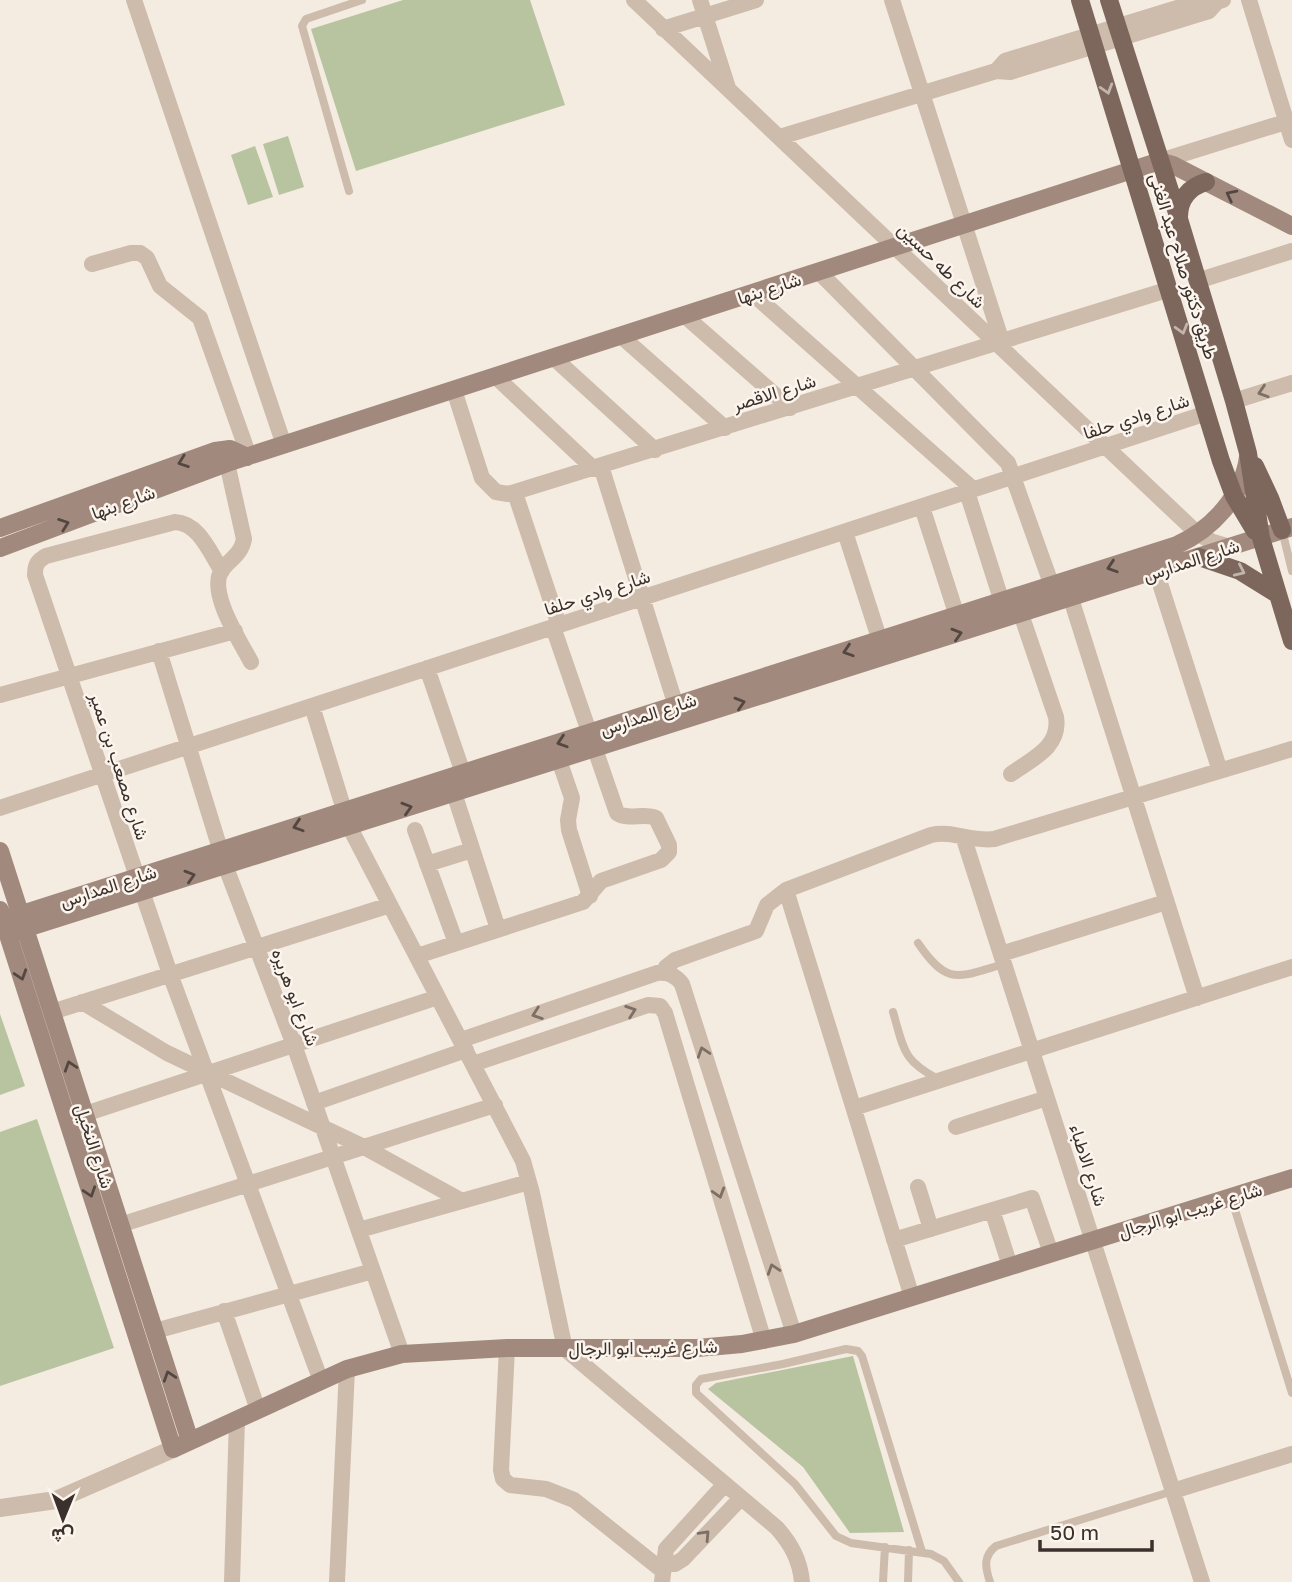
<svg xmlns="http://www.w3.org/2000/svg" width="1292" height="1582" font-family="'Golos Text',Vazirmatn,sans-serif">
  <rect width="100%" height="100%" fill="#f4ebe1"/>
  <path fill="#b8c4a0" d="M403,0H530L565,105L356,171L311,29Z
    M288,136L304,187L279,195L263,144Z
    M255,146L273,197L248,205L231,155Z
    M0,1014L25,1086L0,1095Z
    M37,1119L114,1348L0,1386V1132Z
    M853,1356L904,1532L850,1533L803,1467L708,1389L716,1383Z"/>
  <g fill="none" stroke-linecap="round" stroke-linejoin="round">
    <path stroke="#cdbbac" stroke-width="8" d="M349,191L302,26L306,19L362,0
      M1282,530L1292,571
      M918,943C948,987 958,977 1004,964
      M893,1012C904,1049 902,1060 938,1079
      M1231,1197L1292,1393
      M922,1552L862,1356L858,1351L846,1349L783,1364L701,1379L696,1385V1393L795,1484L836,1536L851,1543L931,1554L944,1561L959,1582
      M883,1582L885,1547
      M908,1582L909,1550
      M990,1582C985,1567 983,1556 996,1546L1173,1491"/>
    <path stroke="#cdbbac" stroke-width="16" d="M134,0L284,445
      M634,0L1198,534L1213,542L1230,547
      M700,0L728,88
      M892,0L1002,342
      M1249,0L1292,140
      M663,29L756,0
      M996,71L1005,61L1203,0
      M780,137L996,71L1010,72L1209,11L1217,2L1223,0
      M1160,161L1292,120
      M92,264L131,253H140L147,258L160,286L200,318L249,456
      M819,272L1008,463L1052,586
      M1197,281L1292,251
      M753,294L974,490
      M685,316L790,408
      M621,336L725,428
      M554,358L655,450
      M496,377L594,469
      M454,390L482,478L496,492L508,494L1170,289
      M1234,401L1292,383
      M227,463L244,539C241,555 230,559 222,570C207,591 240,641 251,662
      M601,466L676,706
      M967,492L1002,602
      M515,493L559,625
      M922,507L957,616
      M845,532L880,641
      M222,571C210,553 199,523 175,522L46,556C37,561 35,565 35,575L170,974L321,1381
      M1156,571L1220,771
      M1067,586L1197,998
      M159,651L225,865L294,1045L402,1354
      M427,668L463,773
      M0,695L235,631
      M312,706L349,826L523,1161L532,1193L565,1349L777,1528C791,1544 800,1560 802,1582
      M559,760L572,798L568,820L569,830L590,896
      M1011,774C1032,759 1061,747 1056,717L1021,614
      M454,793L498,929
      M0,808L1207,413
      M415,830L456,943
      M964,839L1202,1582
      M427,864L472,850
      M786,890L912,1297
      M1001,954L1166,902
      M417,956L583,902L601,881L661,860L669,852V845L656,818C643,812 629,821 617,813L553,627
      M664,972L666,967L675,960L756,931L767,905L786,890L931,835C953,830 970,842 994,839L1292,749
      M82,1002L167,1053L364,1147L462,1201
      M52,1012L390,905
      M461,1040L657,973C668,972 675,975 682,984L794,1334
      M473,1064L648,1005L660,1006L665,1013L764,1341
      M314,1103L466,1050
      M854,1108L1292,967
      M85,1114L438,997
      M956,1127L1047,1098
      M918,1187L931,1229
      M992,1210L1010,1266
      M120,1225L495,1105
      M359,1230L529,1182
      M894,1240L1032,1198L1051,1253
      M224,1311L258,1410
      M155,1331L373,1271
      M507,1348L501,1470L503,1479L510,1485L546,1489L574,1500L663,1571
      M1173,1491L1292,1454
      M665,1564H675L683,1559L741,1498
      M232,1582L237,1419
      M337,1582L347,1369
      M662,1582L666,1549L725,1484"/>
    <path stroke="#cdbbac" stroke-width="18" d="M0,1508L56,1500L173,1449"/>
    <path stroke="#a18a7d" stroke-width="18" d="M0,528L215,451L230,449L247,457
      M0,548L227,463L1160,161L1173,165L1292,226
      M0,851L190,1441
      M0,910L173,1449L347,1369L402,1354L507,1348H697L742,1344L794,1334L1292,1178
      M3,920L1177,545C1212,529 1243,496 1248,457
      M8,934L1292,527"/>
    <path stroke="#7d675c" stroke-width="18" d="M1080,0L1221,461L1234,496L1255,531
      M1109,0L1179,219L1234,401L1248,453L1261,538L1292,641
      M1179,217C1179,199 1189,187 1206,182
      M1255,466L1270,498L1282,530
      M1199,557L1240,571L1277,594"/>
  </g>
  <defs><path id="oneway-chevron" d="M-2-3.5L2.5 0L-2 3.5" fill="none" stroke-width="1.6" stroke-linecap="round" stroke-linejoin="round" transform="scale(1.75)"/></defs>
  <g stroke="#c2b5ac">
    <use href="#oneway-chevron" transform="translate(1107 89) rotate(73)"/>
    <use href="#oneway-chevron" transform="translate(1182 329) rotate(74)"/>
    <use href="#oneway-chevron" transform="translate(1240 571) rotate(25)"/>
  </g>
  <g stroke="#544640">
    <use href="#oneway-chevron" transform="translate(1231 195) rotate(-153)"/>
    <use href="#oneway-chevron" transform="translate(183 462) rotate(160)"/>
    <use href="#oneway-chevron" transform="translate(64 524) rotate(-20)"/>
    <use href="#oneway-chevron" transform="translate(1112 567) rotate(162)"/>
    <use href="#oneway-chevron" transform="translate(957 634) rotate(-17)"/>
    <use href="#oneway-chevron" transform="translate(848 651) rotate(162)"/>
    <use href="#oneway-chevron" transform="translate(740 703) rotate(-17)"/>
    <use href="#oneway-chevron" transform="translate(562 742) rotate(162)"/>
    <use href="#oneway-chevron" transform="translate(407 808) rotate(-17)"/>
    <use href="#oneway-chevron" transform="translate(298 826) rotate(162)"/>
    <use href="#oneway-chevron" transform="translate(190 876) rotate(-17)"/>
    <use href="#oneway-chevron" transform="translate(21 975) rotate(72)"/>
    <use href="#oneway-chevron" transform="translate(70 1066) rotate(-108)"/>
    <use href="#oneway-chevron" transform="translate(90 1192) rotate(72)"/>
    <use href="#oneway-chevron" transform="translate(169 1376) rotate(-108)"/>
  </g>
  <g stroke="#7d6f65">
    <use href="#oneway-chevron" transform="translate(1263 392) rotate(162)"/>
    <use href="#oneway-chevron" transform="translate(631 1011) rotate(-19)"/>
    <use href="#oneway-chevron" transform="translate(537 1014) rotate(161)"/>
    <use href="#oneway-chevron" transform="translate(703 1052) rotate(-108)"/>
    <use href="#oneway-chevron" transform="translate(719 1193) rotate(73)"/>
    <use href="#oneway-chevron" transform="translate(773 1269) rotate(-108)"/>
    <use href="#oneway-chevron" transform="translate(705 1535) rotate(-47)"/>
  </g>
  <g text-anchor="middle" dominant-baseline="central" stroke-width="5" stroke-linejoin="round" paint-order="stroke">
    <g font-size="18" fill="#3b302b" stroke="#fbf5ee">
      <text transform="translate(942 265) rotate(44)">شارع طه حسين</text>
      <text transform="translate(1184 266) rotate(73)">طريق دكتور صلاح عبد الغنى</text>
      <text transform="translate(769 288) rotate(-18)">شارع بنها</text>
      <text transform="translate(774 392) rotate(-17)">شارع الاقصر</text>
      <text transform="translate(1136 416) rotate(-18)">شارع وادي حلفا</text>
      <text transform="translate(123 502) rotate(-20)">شارع بنها</text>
      <text transform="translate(1191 560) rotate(-18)">شارع المدارس</text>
      <text transform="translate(597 592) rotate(-18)">شارع وادي حلفا</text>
      <text transform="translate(648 714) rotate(-18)">شارع المدارس</text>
      <text transform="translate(120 766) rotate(72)">شارع مصعب بن عمير</text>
      <text transform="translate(108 886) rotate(-18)">شارع المدارس</text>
      <text transform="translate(296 997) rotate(69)">شارع ابو هريره</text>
      <text transform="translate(95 1146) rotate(72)">شارع النخيل</text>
      <text transform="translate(1089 1165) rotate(72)">شارع الاطباء</text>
      <text transform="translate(1190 1210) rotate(-17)">شارع غريب ابو الرجال</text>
      <text transform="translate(643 1347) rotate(-1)">شارع غريب ابو الرجال</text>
    </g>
  </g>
  <g transform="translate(63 1519) rotate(181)" stroke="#fbf5ee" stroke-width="5" paint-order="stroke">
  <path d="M0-5L12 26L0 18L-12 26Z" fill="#3b302b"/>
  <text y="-10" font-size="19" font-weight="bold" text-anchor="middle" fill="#3b302b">ش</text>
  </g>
  <path d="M1040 1540v10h112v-10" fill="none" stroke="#3b302b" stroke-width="3.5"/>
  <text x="1050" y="1540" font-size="21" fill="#3b302b" stroke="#fbf5ee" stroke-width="5" paint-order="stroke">50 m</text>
</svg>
